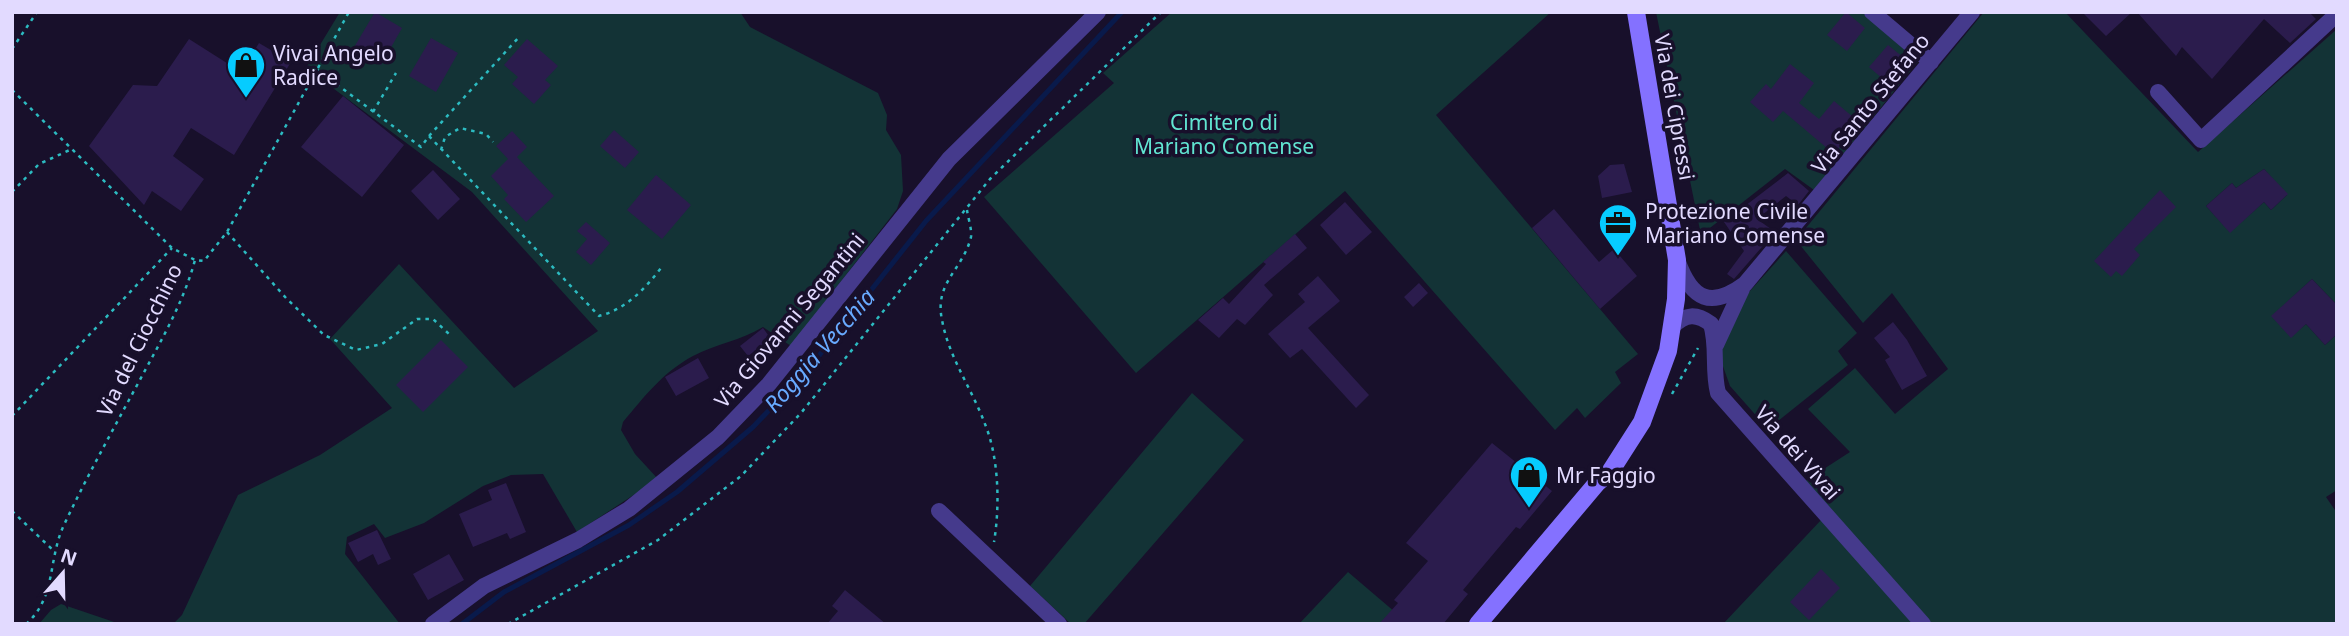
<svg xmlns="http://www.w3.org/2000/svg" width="2349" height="636" font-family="'Noto Sans',sans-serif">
  <rect width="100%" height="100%" fill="#18102b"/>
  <path fill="#133336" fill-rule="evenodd" d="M340,12H740L750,27L878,93L887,115L886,130L901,155L903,191L897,209L791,346L763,327C740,341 715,344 693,356C663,372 644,397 623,422L621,430L635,454L658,479L577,532L543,474L511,475L483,486L424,523L385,538L374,524L347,537L345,554L400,624H173L182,615L238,495L320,455L392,408L330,339L399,264L514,388L598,331L472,192L306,68Z
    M1172,12H1551L1436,115L1638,354L1615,372L1621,383L1585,418L1577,408L1555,430L1345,191L1136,373L984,197L1114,83L1103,73Z
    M1656,12H1865L1921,58L1814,190L1785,169L1701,235Z
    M1984,12H2065L2198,152L2337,29V305L2312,279L2272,316L2291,337L2306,324L2325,345L2337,334V490L2326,497L2337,513V624H1723L1822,519L1799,485L1850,452L1808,409L1855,368L1895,414L1948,369L1892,293L1863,323L1796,240ZM2264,169L2287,195L2271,210L2264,202L2230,232L2206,206L2232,183L2236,188Z
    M1786,251L1857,333L1838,351L1848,365L1768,429L1730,386L1719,355L1740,302Z
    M1192,393L1244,440L1084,624H1071L1030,586Z
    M1348,572L1409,624H1299Z
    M61,604L120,624H39L51,610Z"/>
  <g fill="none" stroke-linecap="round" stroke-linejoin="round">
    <path stroke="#091a4b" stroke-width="5" d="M462,624L504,592L629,525L677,492L753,427L810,367L926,221L1122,12"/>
  </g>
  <path fill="#2b1c4d" d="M375,12L402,28L381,65L353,49Z
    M1846,12L1865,28L1847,51L1827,35Z
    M2082,12H2132L2106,36Z
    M2137,12H2309L2316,19L2290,43L2264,19L2212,79L2182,47L2176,56Z
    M431,38L458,53L436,92L409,76Z
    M189,39L241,72L259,43L291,62L234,155L191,128L173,156L204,179L181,211L152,191L144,205L89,146L133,85L157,86Z
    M527,39L558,66L545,80L551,85L534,104L512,84L518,77L504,65Z
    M1888,45L1909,62L1890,85L1869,67Z
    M1790,64L1814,83L1799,103L1819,119L1834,101L1860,123L1834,154L1783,111L1773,122L1750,102L1766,84L1771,89Z
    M343,96L404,145L362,197L301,147Z
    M614,130L639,152L625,168L600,146Z
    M512,131L527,147L517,157L554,196L526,222L504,199L508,195L491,176L508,159L496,146Z
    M1624,164L1632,192L1602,198L1598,176L1610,165Z
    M2264,169L2288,194L2271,210L2264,202L2230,233L2206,206L2232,183L2236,188Z
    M433,170L460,199L438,220L411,191Z
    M1788,173L1809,191L1798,205L1786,196L1757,219L1775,232L1734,279L1727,274L1744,251L1724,222Z
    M656,175L691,205L662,239L627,210Z
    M2160,190L2176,207L2134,249L2140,255L2122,276L2116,271L2111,277L2094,261Z
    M1345,202L1372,232L1346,255L1320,225Z
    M1554,209L1599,262L1614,249L1637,276L1600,309L1532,228Z
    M586,222L610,243L591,265L576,252L587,239L577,231Z
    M1295,234L1307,248L1264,285L1273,295L1245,325L1237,319L1219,338L1198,320L1223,298L1229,304L1266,264L1263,262Z
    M1318,276L1340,301L1308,328L1369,395L1356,408L1302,349L1290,358L1268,334L1305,302L1298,294Z
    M2312,279L2337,305V334L2325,345L2306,324L2291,338L2271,316Z
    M1419,283L1428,293L1413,307L1404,297Z
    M1893,322L1907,340L1927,376L1902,390L1885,360L1890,357L1874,338Z
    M763,328L771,339L748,356L740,346Z
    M441,340L468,367L423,412L396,385Z
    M698,358L709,378L676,396L665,377Z
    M1492,443L1552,491L1520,529L1516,527L1463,590L1468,594L1443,624H1379L1398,603L1394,600L1428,561L1406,543Z
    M506,483L526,532L510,539L507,533L473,547L459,514L492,500L488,490Z
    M377,530L391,559L378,565L373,554L358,562L348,543Z
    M449,554L464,580L428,600L413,574Z
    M1821,569L1840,588L1809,620L1790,602Z
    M845,590L886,624H827L838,611L832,606Z"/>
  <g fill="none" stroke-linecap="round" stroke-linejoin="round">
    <path stroke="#2cbbc1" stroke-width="2.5" stroke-dasharray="3.5 5" stroke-linecap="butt" d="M12,49L37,12
      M316,69L421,147L429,136L599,316C626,309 644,290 661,268
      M12,90L172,248L195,260
      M373,112L396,73
      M429,136L520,36
      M441,150L445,137L460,128L486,134L493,142
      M12,192L39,164L72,149
      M967,210C968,218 972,229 971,237C963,270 934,282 942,320C949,358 972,389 985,424C999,458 1000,506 994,542
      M227,232L286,298L324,335L356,350L382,344L417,319H433L449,334
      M1672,394L1698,348
      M12,416L172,248
      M12,511L55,552
      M26,624C56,598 48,561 63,527C87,476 115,426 142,376C162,339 184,301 195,260L204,261L227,232L349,12
      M508,624L658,540L741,476L801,413L990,179L1161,12"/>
    <path stroke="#453a8c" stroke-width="16" d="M1872,12L1931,62
      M2158,92L2201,140L2337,14
      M1678,262C1692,300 1711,309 1745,284L1972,12
      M1673,326C1686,314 1696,313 1711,324C1718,346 1712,370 1718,393L1923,624
      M1716,345L1742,289
      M939,511L1059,624
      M433,624L484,586L578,540L629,509L718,437L769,384L949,159L1098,12"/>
    <path stroke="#8471ff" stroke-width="18" d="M1478,624L1597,483L1610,472L1642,422L1668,351L1676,299L1677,260L1636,12"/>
  </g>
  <defs>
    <g id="shop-pin" transform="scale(2.0125)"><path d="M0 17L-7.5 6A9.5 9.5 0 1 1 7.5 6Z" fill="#06ccff" stroke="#18102b"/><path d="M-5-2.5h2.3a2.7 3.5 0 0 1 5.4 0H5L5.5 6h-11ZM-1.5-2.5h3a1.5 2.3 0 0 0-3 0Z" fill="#111"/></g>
    <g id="office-pin" transform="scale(2.0125)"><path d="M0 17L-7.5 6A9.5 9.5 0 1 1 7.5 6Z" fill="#06ccff" stroke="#18102b"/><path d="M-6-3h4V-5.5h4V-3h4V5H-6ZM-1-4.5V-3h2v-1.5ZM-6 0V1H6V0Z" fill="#111"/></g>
  </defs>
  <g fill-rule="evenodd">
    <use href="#shop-pin" x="246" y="65"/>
    <use href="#office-pin" x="1618" y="223"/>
    <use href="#shop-pin" x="1529" y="475"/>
  </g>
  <g text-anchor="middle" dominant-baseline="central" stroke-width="7" stroke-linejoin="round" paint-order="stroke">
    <g font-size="21" fill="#e2daff" stroke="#18102b" text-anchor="start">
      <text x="273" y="53">Vivai Angelo<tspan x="273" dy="24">Radice</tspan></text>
      <text x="1645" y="211">Protezione Civile<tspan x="1645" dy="24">Mariano Comense</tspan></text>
      <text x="1556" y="475">Mr Faggio</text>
    </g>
    <g font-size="21" fill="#e2daff" stroke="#18102b">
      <text transform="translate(1870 103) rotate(-51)">Via Santo Stefano</text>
      <text transform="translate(1675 107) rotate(80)">Via dei Cipressi</text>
      <text transform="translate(789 320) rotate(-50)">Via Giovanni Segantini</text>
      <text transform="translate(139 340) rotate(-64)">Via del Ciocchino</text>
      <text transform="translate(1798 452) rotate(49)">Via dei Vivai</text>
    </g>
    <g font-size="21" fill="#61e4d1" stroke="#18102b">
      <text x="1224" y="122">Cimitero di<tspan x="1224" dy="24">Mariano Comense</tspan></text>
    </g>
    <g font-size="23" font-style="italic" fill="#68aaff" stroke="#18102b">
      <text transform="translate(819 350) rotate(-49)">Roggia Vecchia</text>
    </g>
  </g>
  <rect width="2349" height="636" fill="none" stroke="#e2daff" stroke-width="28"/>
  <g transform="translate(63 573) rotate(20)" stroke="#18102b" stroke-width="5" paint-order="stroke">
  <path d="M0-5L12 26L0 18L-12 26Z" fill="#e2daff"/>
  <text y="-10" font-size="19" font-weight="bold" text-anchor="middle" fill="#e2daff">N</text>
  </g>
</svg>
